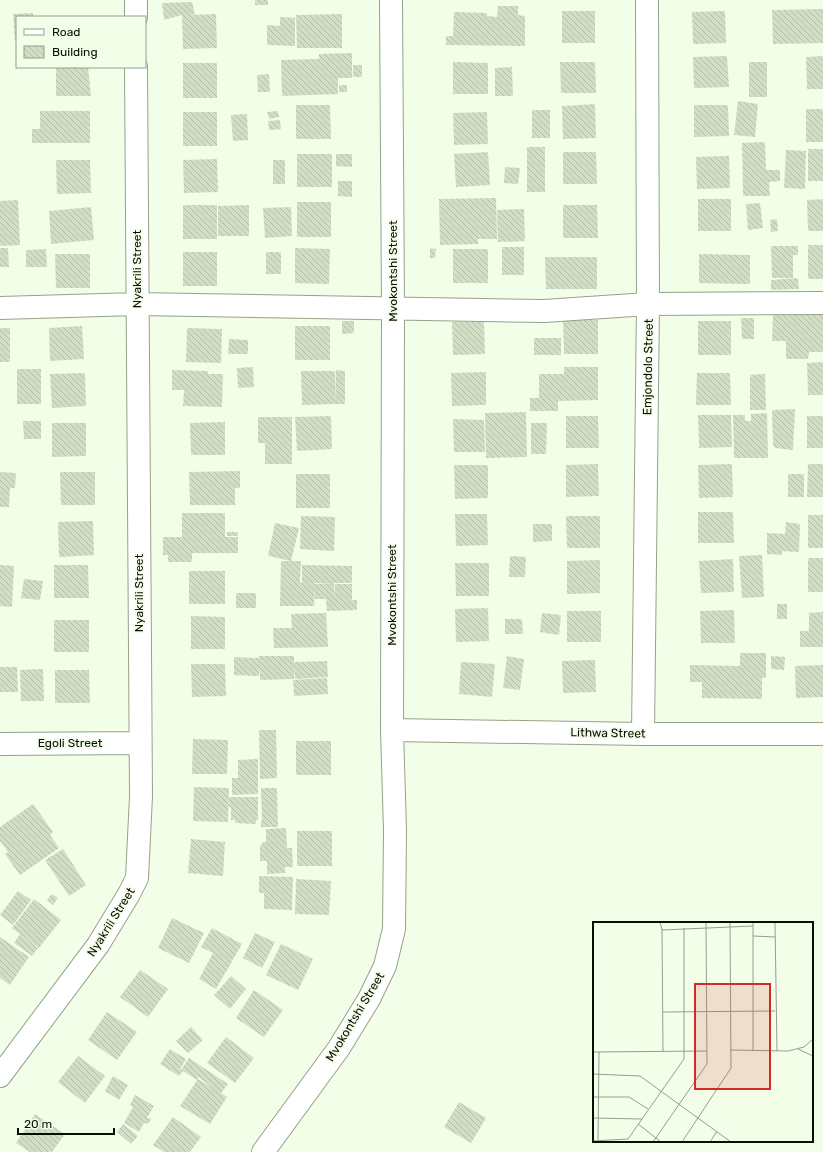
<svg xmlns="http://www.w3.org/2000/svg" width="823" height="1152" font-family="Rubik,sans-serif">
  <defs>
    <pattern id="building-back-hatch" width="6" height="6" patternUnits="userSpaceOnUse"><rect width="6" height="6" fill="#d1dfc5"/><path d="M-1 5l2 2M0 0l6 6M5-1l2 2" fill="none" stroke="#b2bea8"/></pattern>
  </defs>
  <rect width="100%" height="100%" fill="#f3fee9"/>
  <path fill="url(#building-back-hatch)" d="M255,0H268V5H255Z
    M192,2L195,14L190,15L216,14L217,48L183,49L182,15L164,20L162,3Z
    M498,6H518V15L525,16V46L446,45V36H453L454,12L487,13V16L497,17Z
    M823,9V43L773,44L772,10Z
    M562,11H595V43H562Z
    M725,11L726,43L693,44L692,12Z
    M33,13V17H17V41H15L13,14Z
    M342,14V48H297L296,15Z
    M280,17L295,18V46L267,45V25L280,26Z
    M352,53V78H338V94L282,96L281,60L319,59V54Z
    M727,56L729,87L694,88L693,57Z
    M823,56V89H807L806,57Z
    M453,62L488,63V94H453Z
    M560,62H595L596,93H561Z
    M749,62H767V97H749Z
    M183,63H217V98H183Z
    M353,65H362V77H353Z
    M56,67H88L91,96H56Z
    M512,67L513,96H495V68Z
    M269,74L270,92H258L257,75Z
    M339,85H347V92H339Z
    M738,101L758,104L755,137L734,135Z
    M595,104L596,138L563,139L562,106Z
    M296,105H330L331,139H296Z
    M694,105H728L729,136L694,137Z
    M806,109H823V142H806Z
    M532,110H550V138H532Z
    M40,111H90V143H32V129H40Z
    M278,111L279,117L269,119L267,112Z
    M183,112H217V146H183Z
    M487,112L488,144L454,145L453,113Z
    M247,114L248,140L233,141L231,115Z
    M280,120L281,129L269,130L268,121Z
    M765,142L766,170H780V181L769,182L770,196H743L742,143Z
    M527,147H545V192H527Z
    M808,149H823V181H808Z
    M786,150L806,151L805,189L784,188Z
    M488,152L490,185L456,187L454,154Z
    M563,152H596L597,184H563Z
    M297,154H332V187H297Z
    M336,154H352V167L336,166Z
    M729,156L730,188L697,189L696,157Z
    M217,159L218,192L184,193L183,160Z
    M56,160H90L91,193L57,194Z
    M273,160H285V184H273Z
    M505,167L520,168L518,184L504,183Z
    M338,181H352V197L338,196Z
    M496,198L497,239H478V244L440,245L439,199Z
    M698,199H731V231H698Z
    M823,199V231H808L807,200Z
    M18,200L20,245L0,246V201Z
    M297,202H331V237H297Z
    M760,203L763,228L748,230L746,204Z
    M183,205H217V239H183Z
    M249,205V236H218V206Z
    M563,205H597L598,238H563Z
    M91,207L94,240L51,244L49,211Z
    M291,207L292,236L265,238L263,208Z
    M524,209L525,241L498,242L497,210Z
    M777,219L778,231L771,232L770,220Z
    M808,245H823V279H808Z
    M771,246H798V255H793V278H772Z
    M502,247H524V275H502Z
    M0,248H8L9,267H0Z
    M295,248L330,249L329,284L295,283Z
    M430,248L436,249L435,258H430Z
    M46,249L47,267H26V250Z
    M453,249H488V283H453Z
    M183,252H217V286H183Z
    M266,252H281V274H266Z
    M55,254H90V288H56Z
    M699,254L750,255V284L699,283Z
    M545,257H597V289H546Z
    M798,278L799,289L771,290V280Z
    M773,313L823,314V352H809L808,359H786V341H772Z
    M741,318H754V339H742Z
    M563,320H598V354H564Z
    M342,321H354V333L342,334Z
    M698,321H731V355H698Z
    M452,322H484L485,354L453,355Z
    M82,326L84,359L50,361L49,328Z
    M295,326H330V360H295Z
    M0,328H10V362H0Z
    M187,328L222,329L221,363L186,362Z
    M534,338H561V355H534Z
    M229,339L248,340V354H228Z
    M823,362V395H808L807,363Z
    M253,367L254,387L238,388L237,368Z
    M564,367H598V400L558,401V411H530V398H539V374H564Z
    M17,369H41V404H17Z
    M172,370L208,371V374H223L222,407L183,406L184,390H172Z
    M336,370L345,371V404H336Z
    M301,371H335L336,404L302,405Z
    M486,372V405L452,406L451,373Z
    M85,373L86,406L52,408L50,374Z
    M697,373H730L731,405H696Z
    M765,374L766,410H750V375Z
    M795,409L793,450L775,448L773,444L772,410Z
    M526,412L527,457L486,458L485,413Z
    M767,413L768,458H734L733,415H745V421H751V414Z
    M698,415H731L732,447L699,448Z
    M331,416L332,449L297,451L295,417Z
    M566,416H598L599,448H566Z
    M807,416H823V448H807Z
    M258,417H292V464H265V443H258Z
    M453,419L484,420L485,452H454Z
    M23,421H41V439H24Z
    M225,422V455H191L190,423Z
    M52,423H86V456L52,457Z
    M531,423H547L546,454H531Z
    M598,464L599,496L566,497V465Z
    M732,464L733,497L699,498L698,465Z
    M808,464H823V497H807Z
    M454,465H488V498L455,499Z
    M240,471V488H235V505H190L189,472Z
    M0,472L16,473L15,488H10L9,507H0Z
    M60,472H95V505H61Z
    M296,474H330V508H296Z
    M788,474H804V497H788Z
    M698,512H733L734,543H698Z
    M182,513H225V537H238V553H192V562H168V555H163V537H182Z
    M455,514H487L488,545L456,546Z
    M808,515H823V548H808Z
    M301,516L335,517L334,551L300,549Z
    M566,516H600V548H567Z
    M93,521L94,555L59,557L58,522Z
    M786,522L800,524L799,552L782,551V555L767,554V533L785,534Z
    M275,523L299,528L291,561L268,556Z
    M533,524H552V541L533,542Z
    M227,532H238V536H227Z
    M762,555L764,597L742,598L739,556Z
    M510,556L526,557L525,577H509Z
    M808,558H823V592H808Z
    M733,559L734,592L701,593L699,561Z
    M600,560V593L567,594V561Z
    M281,561H301L300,583H302V565L352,566V583H314V584L334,583V600L335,584H352V600H357V610L327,611L326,599H315V587L314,606H280Z
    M455,563H489V596H456Z
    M0,565L14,566L12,607L0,606Z
    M54,565H88L89,598H54Z
    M189,571H225V604H189Z
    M24,579L43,581L40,600L21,598Z
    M236,593H256V608H236Z
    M777,604H787V619H777Z
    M488,608L489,641L456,642L455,609Z
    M734,610L735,643H701L700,611Z
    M567,611H601V642H567Z
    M823,612V647H800V631H809V613Z
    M326,613L328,647L274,648L273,628H292L291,614Z
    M542,613L561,615L559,635L540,632Z
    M191,616L225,617V649H191Z
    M505,619H522L523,634H505Z
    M54,620H89V652H54Z
    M740,653H766V678H762V699L702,698V682H690V665L740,666Z
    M259,656H294V662L327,661L328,677L295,679L294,665V679L260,680V667L259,676L234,675V657L259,658Z
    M507,656L524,659L520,690L503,688Z
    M771,656L785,657L784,670L771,669Z
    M595,660L596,692L563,693L562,661Z
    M461,662L495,664L492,697L459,694Z
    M191,664H225L226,696L192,697Z
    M823,665V697L796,698L795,666Z
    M0,667H17L18,692H0Z
    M43,669L44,701H21L20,670Z
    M55,670H89L90,703H55Z
    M327,678L328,694L294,696L293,680Z
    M259,730H276L277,778L260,779Z
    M193,739L228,740L227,774H192Z
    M296,741H331V775H296Z
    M258,759V794L232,795V778H238V760Z
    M194,787L229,788L228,822L193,821Z
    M261,788H277L278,827H261V821H262Z
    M229,797H258V820H256V824L235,823V820H231V807H229Z
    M33,804L53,832L50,835L59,848L20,875L5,854L8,852L0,841V827Z
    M286,828L287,848H292L293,867H285V873L267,874V861H260V845H262V842H266V829Z
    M297,831H332V866H297Z
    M191,839L225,842L223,876L188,873Z
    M63,849L86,885L69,896L45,860Z
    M259,876L293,877L292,910L264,909V893H259Z
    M296,879L331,881L329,915L295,914Z
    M18,891L31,900L13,925L0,915Z
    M52,894L58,898L53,905L47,900Z
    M34,899L61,920L39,948L12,928Z
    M172,918L204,933L189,963L158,948Z
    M212,928L242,944L216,989L199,979L213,953L201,947Z
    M255,933L275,942L262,968L243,958Z
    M20,934L38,948L32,956L14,943Z
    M0,937L29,957L10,985L0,978Z
    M281,944L313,959L298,990L266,975Z
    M140,970L168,989L148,1017L120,997Z
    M231,976L246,989L230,1009L214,995Z
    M254,990L283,1010L264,1037L236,1018Z
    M107,1012L137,1032L117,1060L88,1040Z
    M191,1027L203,1040L188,1053L176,1041Z
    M226,1037L254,1058L235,1083L207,1063Z
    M170,1049L186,1059L180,1069L181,1070L189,1058L228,1084L221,1093L227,1097L210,1124L180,1106L198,1079L214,1088L198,1077L197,1080L183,1071L179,1076L160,1064Z
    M78,1056L105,1076L85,1103L58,1082Z
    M113,1076L128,1085L119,1100L105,1091Z
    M135,1095L154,1106L147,1118L151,1119L148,1124L144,1123L139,1132L124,1123L133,1107L130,1105Z
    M459,1102L486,1118L471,1143L444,1127Z
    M35,1114L65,1134L52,1152H30L16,1143Z
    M173,1117L201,1137L190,1152H164L153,1145Z
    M123,1124L138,1136L131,1144L117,1132Z"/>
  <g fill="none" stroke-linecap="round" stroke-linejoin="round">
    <g stroke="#95a289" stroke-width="24">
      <path id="street" d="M136,0V17
        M0,308L137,304L544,311L648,304L823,303
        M392,730L643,734H823
        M643,734L648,304L647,0
        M0,744L140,743
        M0,1076L98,945L129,894L137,878L141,796L136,67
        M263,1152L339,1048L369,999L385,966L394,929L395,830L392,730L393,309L391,0"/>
    </g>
    <use href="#street" stroke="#fff" stroke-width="22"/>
  </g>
  <g text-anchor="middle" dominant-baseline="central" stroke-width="3.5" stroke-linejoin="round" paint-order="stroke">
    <g font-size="12" fill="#090d05" stroke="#f3fee9">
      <text transform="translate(137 269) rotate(-90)">Nyakrili Street</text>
      <text transform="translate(393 271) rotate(-90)">Mvokontshi Street</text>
      <text transform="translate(648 367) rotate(-89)">Emjondolo Street</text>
      <text transform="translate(139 593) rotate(-90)">Nyakrili Street</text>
      <text transform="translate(392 595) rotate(-90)">Mvokontshi Street</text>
      <text transform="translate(608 733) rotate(1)">Lithwa Street</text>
      <text x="70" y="743">Egoli Street</text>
      <text transform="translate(111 922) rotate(-58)">Nyakrili Street</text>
      <text transform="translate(355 1017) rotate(-59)">Mvokontshi Street</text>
    </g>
  </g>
  <g transform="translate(593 922)">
    <rect width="220" height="220" fill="#f3fee9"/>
    <path fill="none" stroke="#959e8e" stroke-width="1" d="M67,0L69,8L70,130M160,0V129M182,0L184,129M69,8L160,4M160,14L182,15M70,90L182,89M205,127L220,134M137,128L195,129L211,125L220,117M0,130L114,129M0,152L47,154L138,220M0,175H36L55,187M0,196L49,197M45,202L68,220M0,219L35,217L91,137V6M5,220L6,130M60,220L114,142L113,0M89,220L138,146L137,0M117,220L124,209"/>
    <path fill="#d62828" fill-opacity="0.15" stroke="#d62828" stroke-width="2" d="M102,62H177V167H102Z"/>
    <rect width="220" height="220" fill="none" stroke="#090d05" stroke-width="2"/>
  </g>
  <rect x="16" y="16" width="130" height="52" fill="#f3fee9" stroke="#959e8e"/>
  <rect x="24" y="29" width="20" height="6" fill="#ffffff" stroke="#959e8e"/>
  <text x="52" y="36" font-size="12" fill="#090d05">Road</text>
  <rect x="24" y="46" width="20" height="12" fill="url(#building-back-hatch)" stroke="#959e8e"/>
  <text x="52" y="56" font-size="12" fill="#090d05">Building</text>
  <path d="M18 1128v6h96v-6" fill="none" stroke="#090d05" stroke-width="2"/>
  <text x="24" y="1128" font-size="12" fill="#090d05" stroke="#f3fee9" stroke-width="3" paint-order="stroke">20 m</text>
</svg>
